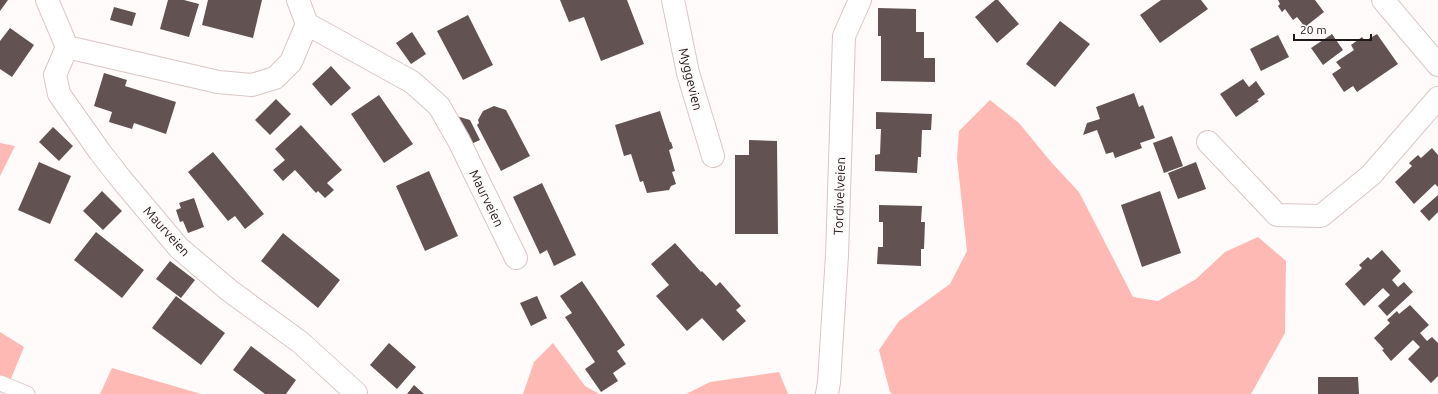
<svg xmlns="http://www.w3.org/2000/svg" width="1438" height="394" font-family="Ubuntu,sans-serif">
  <rect width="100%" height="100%" fill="#fefbfa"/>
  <path fill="#feb9b4" d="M990,100L1019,123L1051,162L1079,192L1133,297L1158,301L1196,279L1225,252L1258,237L1286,261L1285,333L1251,394H892L890,392L879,350L899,321L950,284L967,251L957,158L959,131Z
    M0,143L15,146L0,176Z
    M0,332L24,347L10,381L0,378Z
    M553,343L585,386L599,394H523L534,362Z
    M112,368L201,394H100Z
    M779,372L788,394H686L710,382Z"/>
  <path fill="#625352" d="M0,0H8L0,11Z
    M168,0H184L199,4L189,37L160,29Z
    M208,0H262L253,38L202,25Z
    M560,0H627L644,44L601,61L584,17L569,22Z
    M995,0H998L1019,24L997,43L975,17Z
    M1161,0H1201L1208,9L1160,43L1140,15Z
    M1278,0H1315L1324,12L1305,27L1297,17L1293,20L1285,9L1282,12L1278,6L1280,4Z
    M114,7L136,13L132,26L110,20Z
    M878,8L916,9V32H924V58H935V82L881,81V36H878Z
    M468,15L493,65L463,80L437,31Z
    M1060,21L1090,44L1055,87L1026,64Z
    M10,28L34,45L12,77L0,69V41Z
    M412,32L426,54L411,64L396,43Z
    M1332,34L1343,50L1323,65L1311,48Z
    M1377,34L1398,64L1357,92L1353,86L1344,92L1332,74L1341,68L1336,62L1354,50L1351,45L1362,37L1365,41Z
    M1278,35L1289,57L1261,71L1250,49Z
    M331,66L351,88L331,106L312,84Z
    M104,73L127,80L125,86L176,102L166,134L134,123L132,129L109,122L112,112L94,106Z
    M1243,79L1249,87L1256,81L1265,94L1257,100L1259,101L1236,117L1220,94Z
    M1134,93L1139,107L1143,105L1155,138L1140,143L1142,148L1115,158L1113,152L1106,154L1097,130L1083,135L1087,123L1100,119L1096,107Z
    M379,95L413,144L384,163L351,114Z
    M276,99L291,114L270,135L255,120Z
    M494,106L506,110L530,156L501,171L477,125L479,123L478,120L483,111Z
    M660,111L670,142H671L673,148L669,150L675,171L672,172L676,184L671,186L669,190L647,193L643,181L640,182L631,154L624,156L615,125Z
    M876,112L932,114L931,130H922L921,157H918L917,173L875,171V155L880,154L881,129H876Z
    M453,115L470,120L480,140L469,145Z
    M301,125L342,170L327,183L334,190L325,198L318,191L316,193L295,170L283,181L273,170L285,160L275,149Z
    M53,127L73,146L59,161L39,142Z
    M1172,136L1183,166L1164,173L1153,143Z
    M749,140L777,141L778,234H735V155H749Z
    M1432,148L1438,155V187L1435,184L1414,204L1395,182L1412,166L1409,163L1418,155L1421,158Z
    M213,152L264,214L245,229L235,216L228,221L188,172Z
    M39,162L71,176L50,224L18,210Z
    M1196,162L1206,189L1178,199L1168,173Z
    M429,171L458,236L425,251L396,186Z
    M542,183L576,255L554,266L547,250L540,254L513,197Z
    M102,191L122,211L103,230L83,211Z
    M1160,191L1181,253L1142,267L1121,205Z
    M1438,195V212L1429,221L1420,211Z
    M194,198L204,227L188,233L183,221L180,222L176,210L181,208L179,203Z
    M879,205L922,206L921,222H925L924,249H921V266L877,264L878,247H883V222H879Z
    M96,232L144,270L122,298L74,260Z
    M283,233L340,280L318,308L261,261Z
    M675,243L701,272L702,271L716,286L720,282L741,306L736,310L746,321L723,341L702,318L687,331L656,296L669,285L651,264Z
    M1382,250L1401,271L1392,280L1398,287L1404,282L1413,292L1387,316L1378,306L1390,295L1383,288L1364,306L1345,284L1362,268L1359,265L1368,257L1371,260Z
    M170,261L195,280L181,298L156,279Z
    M582,281L625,345L617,351L626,364L613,373L618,381L601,392L585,369L595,362L565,317L572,313L560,296Z
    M176,296L225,333L201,365L152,328Z
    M537,296L547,318L531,326L520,303Z
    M1410,305L1429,325L1420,333L1427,341L1432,337L1438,343V376L1431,383L1408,359L1420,347L1413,340L1391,361L1382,350L1384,349L1374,338L1390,323L1387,320L1397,311L1399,314Z
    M389,343L416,367L397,389L370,365Z
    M251,346L296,380L286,394H265L233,370Z
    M1318,377H1358L1359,394H1318Z
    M414,385L424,394H407Z"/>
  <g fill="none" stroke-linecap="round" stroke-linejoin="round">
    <g stroke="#d8c7c5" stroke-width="17">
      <path id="lane" d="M0,383L27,394"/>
    </g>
    <g stroke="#d8c7c5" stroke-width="24">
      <path id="street" d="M47,0L67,47L55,75L59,94L100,152L121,179L179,248L230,291L300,342L356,393
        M673,0L688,73L713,156
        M1383,0L1438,65
        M307,24L412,82L439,106L459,141L516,258
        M67,47L218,82L252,85L275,78L291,62L307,24L298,0
        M1208,142L1277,215L1321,216L1371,175L1438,98
        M827,394L829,382L837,255L844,36L860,0"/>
    </g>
    <use href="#lane" stroke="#fff" stroke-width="15"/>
    <use href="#street" stroke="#fff" stroke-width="22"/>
  </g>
  <g text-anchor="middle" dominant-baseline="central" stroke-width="4" stroke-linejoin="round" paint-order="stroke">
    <g font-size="13" fill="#1f1919" stroke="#fefbfa">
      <text transform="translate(691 79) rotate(76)">Myggevien</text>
      <text transform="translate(839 196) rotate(-88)">Tordivelveien</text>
      <text transform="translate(487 198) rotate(64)">Maurveien</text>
      <text transform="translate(167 231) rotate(48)">Maurveien</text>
    </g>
  </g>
  <path d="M1294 34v6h77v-6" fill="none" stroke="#1f1919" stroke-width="2"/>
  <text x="1300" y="34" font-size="12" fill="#1f1919" stroke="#fefbfa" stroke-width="3" paint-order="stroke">20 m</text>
</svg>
